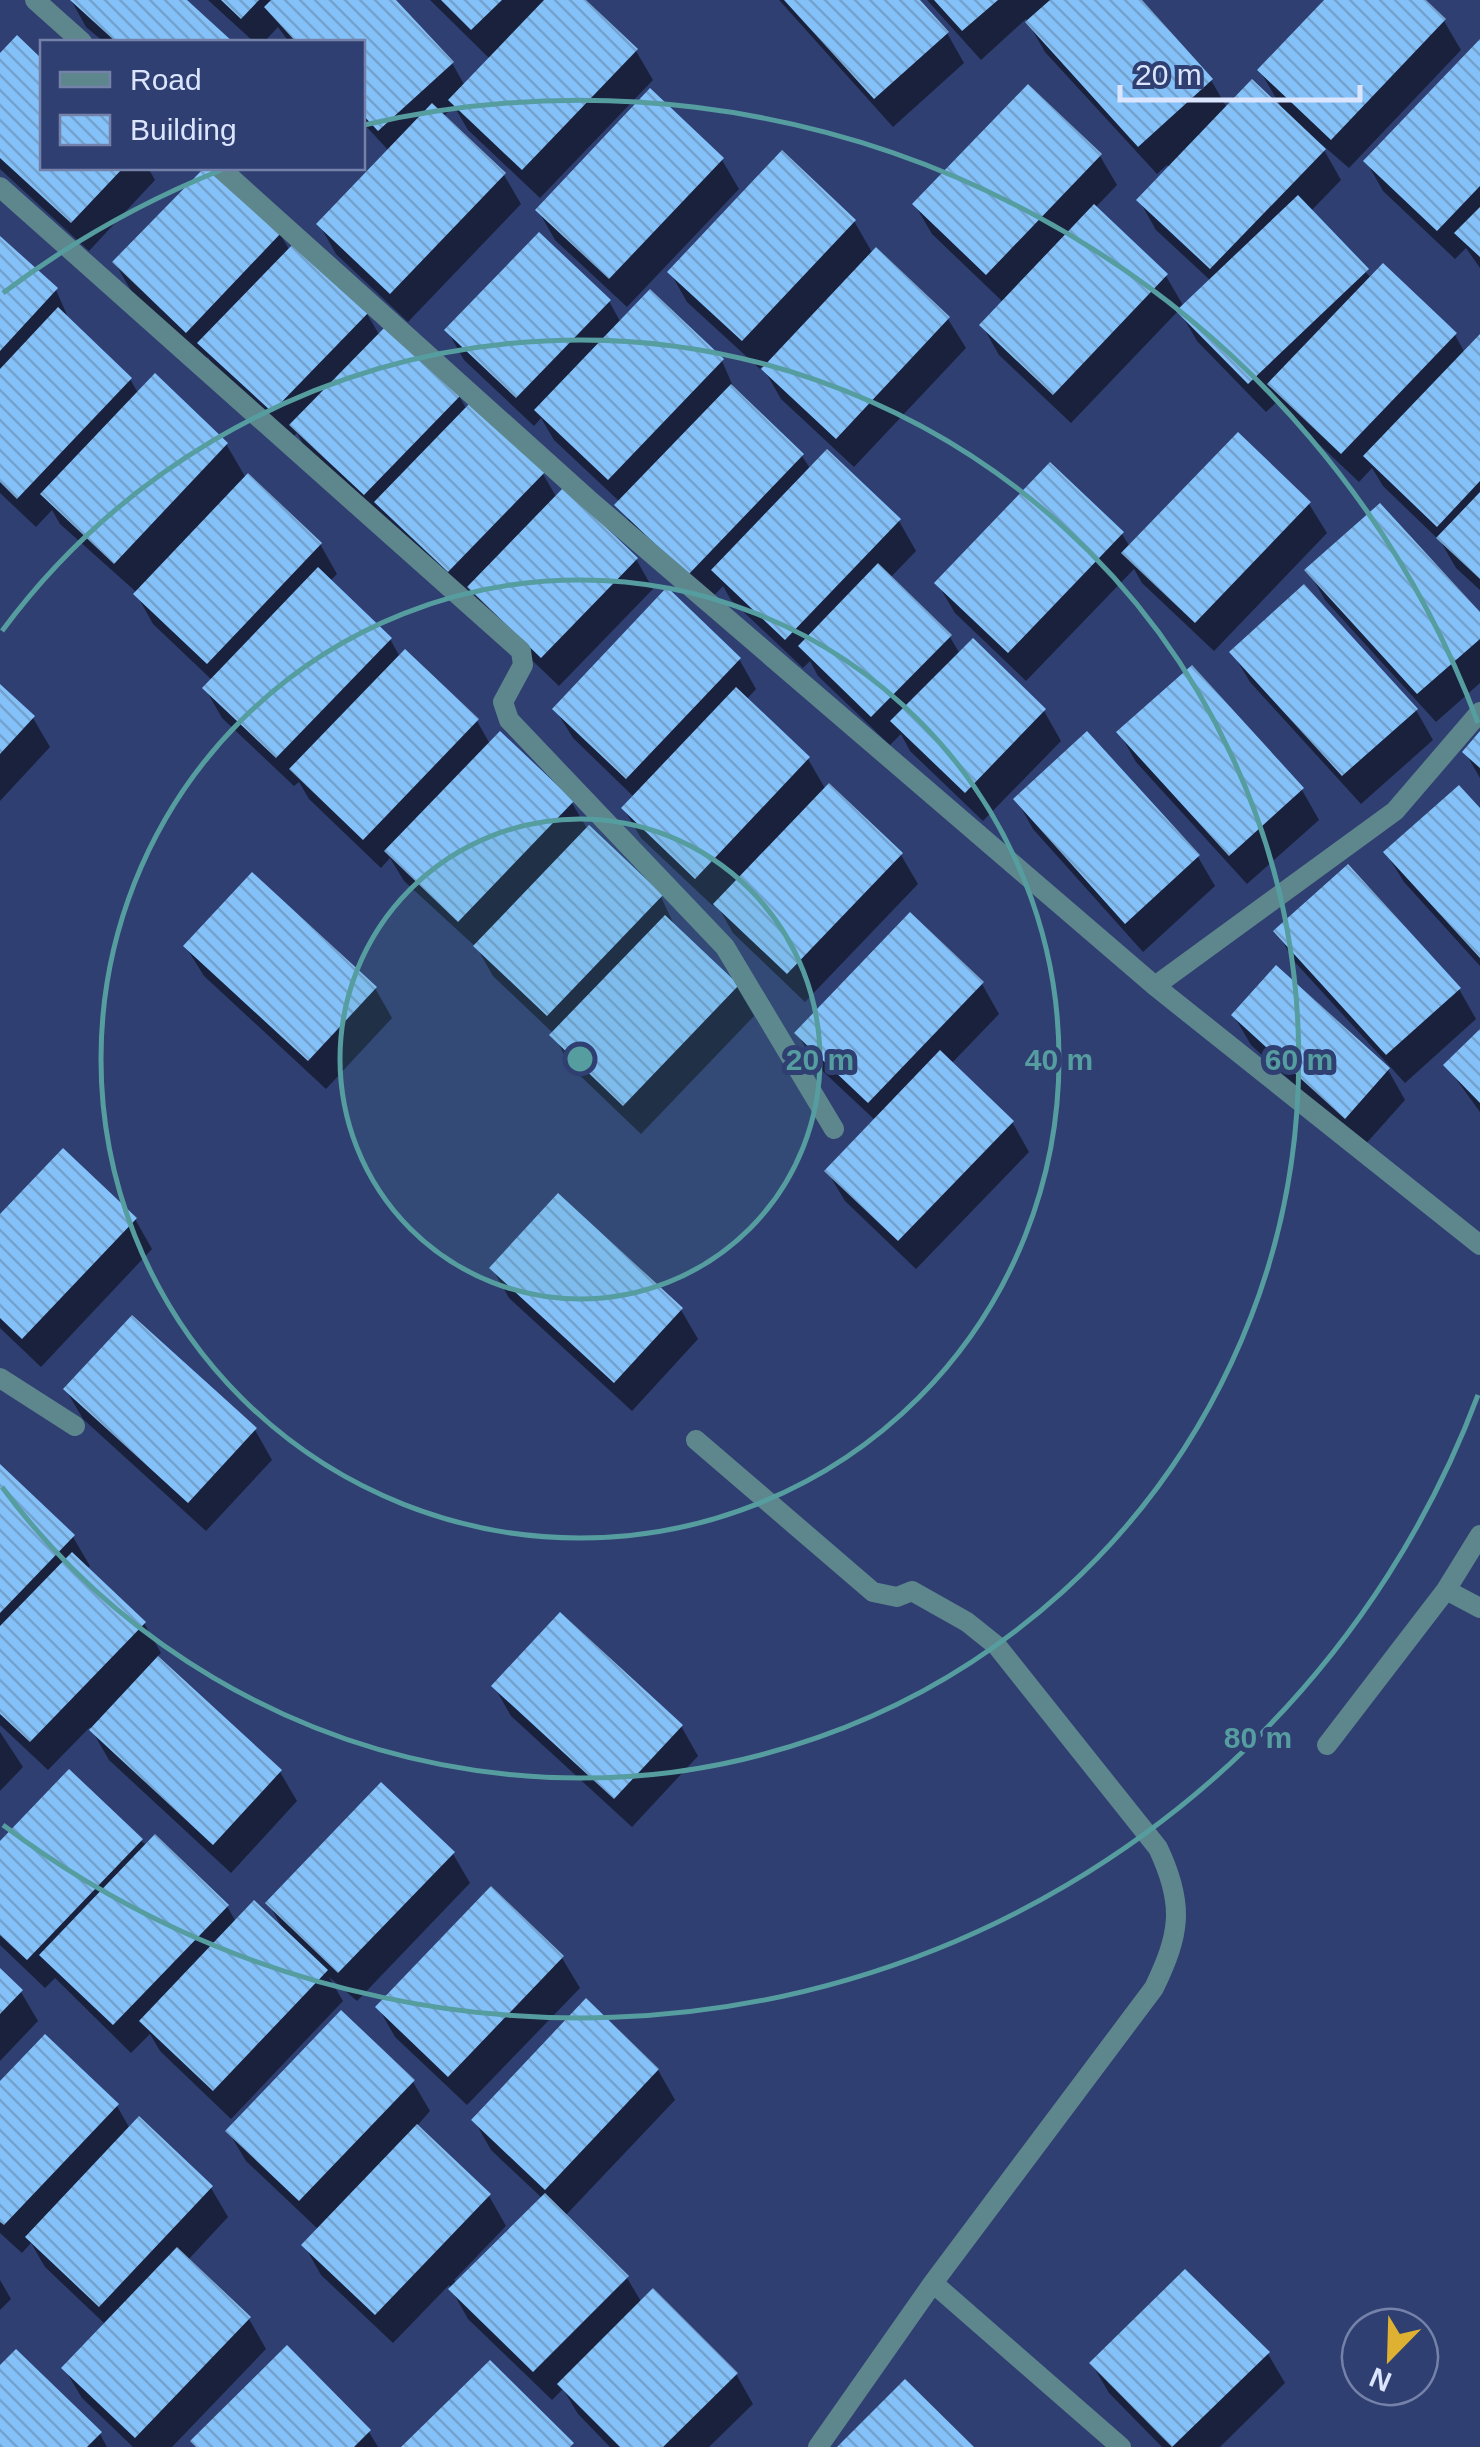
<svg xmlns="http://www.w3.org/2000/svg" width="1480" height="2447" font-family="Helvetica,sans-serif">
  <defs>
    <pattern id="building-back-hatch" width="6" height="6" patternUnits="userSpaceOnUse" patternTransform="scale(2.5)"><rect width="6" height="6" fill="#85c1f9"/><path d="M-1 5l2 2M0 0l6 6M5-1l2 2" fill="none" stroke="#74a2ce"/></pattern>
  </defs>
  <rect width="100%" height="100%" fill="#2f3f71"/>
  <path fill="#0007" d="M71,0H183L229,42H104L86,27Z
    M208,0H393L452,63L465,86L490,59L430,0H582L636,51L653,80L540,198L468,130L454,106L443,117L504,175L521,204L408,322L336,254L319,224L389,151L362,122V42H289L278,27L264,42H254Z
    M779,0H917L947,33L964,63L893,127Z
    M927,0H1139L1211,80L1227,108L1283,110L1260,71L1327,0H1422L1444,21L1461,50L1349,168L1320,143L1341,180L1310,212L1371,278L1455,335L1465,353L1480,340V590L1456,568L1441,542L1383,486L1372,468L1359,482L1287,414L1279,400L1266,412L1197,341L1179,310L1071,423L999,355L982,325L1004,303L932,234L915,205L1100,156L1117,185L1095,208L1166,276L1184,307L1211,281L1156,230L1139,200L1170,168L1167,165L1157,174L1045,52L1026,19L981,60Z
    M17,38L42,62V168H148L155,180L89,251L0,169V57Z
    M1480,45V268L1466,248L1455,259L1383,191L1366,161Z
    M722,160L739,189L627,307L555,240L538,210Z
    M208,168L280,234L290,251L367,314L380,336L459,396L467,410L543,474L557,498L636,559L653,589L559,686L487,617L473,593L466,600L309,455L297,433L290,440L217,373L208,357L204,361L132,292L115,263Z
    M854,221L873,254L877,251L948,319L966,348L854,467L781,399L762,366L760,369L687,302L670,272Z
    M0,239L56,290L70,322L130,379L138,393L226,444L246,478L320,544L337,574L329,582L390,639L400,657L477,721L490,744L572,803L588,830L661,897L676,929L737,987L754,1016L641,1134L569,1065L554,1034L493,976L477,948L404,881L390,858L381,868L309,799L299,782L294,786L222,718L205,688L213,681L153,624L134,590L60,524L52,510L36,527L0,493Z
    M609,301L621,323L722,361L736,393L802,456L811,470L899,521L916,551L890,578L950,637L960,654L973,641L1044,711L1061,741L983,821L910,751L901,734L890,745L818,676L810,661L803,668L731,600L723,586L707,603L635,534L620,502L554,440L541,418L534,426L464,360L447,330Z
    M1238,436L1309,504L1327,533L1214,651L1142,583L1134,569L1026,681L955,613L937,583L1050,466L1122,534L1130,547Z
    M1308,570L1480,616V683L1436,722L1325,600Z
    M1232,652L1416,710L1433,740L1361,804L1250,682Z
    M739,659L756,689L746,700L808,759L826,790L901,855L918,884L805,1002L733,933L716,903L713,906L641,838L624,809L635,798L573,738L555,709Z
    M0,688L33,718L50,747L0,801Z
    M1119,732L1302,790L1319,820L1247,884L1136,762Z
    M1087,735L1198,857L1215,886L1143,952L1033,829L1016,799Z
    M1480,735V778L1465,752Z
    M1480,812V966L1404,882L1386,853Z
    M1277,932L1459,989L1476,1019L1405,1083L1294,961Z
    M186,947L375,988L392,1018L326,1089L204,976Z
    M982,984L999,1014L951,1064L1012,1122L1029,1152L916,1269L845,1201L827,1171L876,1121L814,1063L797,1033Z
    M1234,1016L1387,1068L1405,1100L1363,1147L1251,1045Z
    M1480,1033V1112L1446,1065Z
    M0,1218L135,1219L152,1249L41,1367L0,1328Z
    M492,1268L681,1310L698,1339L632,1411L509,1298Z
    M66,1390L255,1430L272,1460L206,1531L83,1419Z
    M0,1469L73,1537L90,1566L87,1569L144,1623L161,1653L156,1658L280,1772L297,1801L231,1873L109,1760L90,1727L48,1770L0,1725Z
    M494,1686L681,1726L698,1756L632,1827L511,1716Z
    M0,1732L23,1767L0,1791Z
    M141,1841L227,1906L236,1922L282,1927L268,1903L453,1854L470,1883L357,2001L329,1977L343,2001L231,2119L160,2051L150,2034L131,2053L55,1978L45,1988L0,1945V1845Z
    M491,1890L562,1958L580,1988L467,2105L395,2037L378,2007Z
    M0,1972L21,1992L38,2021L0,2061Z
    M342,2014L413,2082L430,2111L416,2127L489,2196L506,2226L454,2280L457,2283L543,2199L491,2150L474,2120L658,2070L675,2100L565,2216L627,2278L642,2303L736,2374L753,2404L709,2447H610L578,2414L563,2389L552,2400L468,2319L449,2285L393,2343L321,2275L304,2245L319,2230L246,2161L228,2131Z
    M0,2085L117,2106L130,2129L211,2188L228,2217L188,2260L249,2319L266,2349L172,2447H133L82,2398L64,2368L106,2325L45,2267L31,2243L22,2253L0,2233Z
    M0,2280L11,2299L0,2310Z
    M1268,2354L1285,2383L1220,2447H1162L1109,2393L1092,2364Z
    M0,2368L100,2434L107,2447H0Z
    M369,2432L378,2447H196Z"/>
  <path fill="url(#building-back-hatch)" d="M70,0H187L233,42H116Z
    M221,0H259L241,19Z
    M271,0H396L454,62L378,131L362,114V42H296L264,7Z
    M441,0H502L471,30Z
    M544,0H586L638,49L522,170L448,100Z
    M784,0H920L949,32L874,99Z
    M934,0H998L962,31Z
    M1050,0H1142L1213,79L1138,147L1025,22Z
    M1324,0H1426L1446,19L1331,140L1257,70Z
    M17,35L42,59V168H123L71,223L0,158V53Z
    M1480,39V186L1437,231L1363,161Z
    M1252,79L1326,149L1210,269L1136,200Z
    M1028,84L1102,154L986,275L912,204Z
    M650,88L724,158L609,279L535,210Z
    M432,103L506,173L390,294L316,224Z
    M782,150L856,220L742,341L667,272Z
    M204,168H214L282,232L186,333L112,262Z
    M1298,195L1369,269L1248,384L1176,311Z
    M1094,204L1168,274L1053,395L979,325Z
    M1480,207V257L1454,233Z
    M539,232L611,300L516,398L444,330Z
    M0,236L58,288L0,351Z
    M295,242L369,312L272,412L197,343Z
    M876,247L950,317L836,439L761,369Z
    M1383,263L1457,333L1341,454L1267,384Z
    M650,289L724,359L608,480L534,410Z
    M58,307L132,378L17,499L0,482V369Z
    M386,326L461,395L364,495L289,425Z
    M1480,334V481L1437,527L1363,456Z
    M155,373L228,443L114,564L40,494Z
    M731,384L804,454L688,575L614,505Z
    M471,402L545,472L448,572L374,502Z
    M1238,432L1311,502L1195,623L1121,553Z
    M827,449L901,519L785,640L711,570Z
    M1050,462L1124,532L1008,653L934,583Z
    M248,473L322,543L207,664L133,594Z
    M564,487L638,558L541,658L467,587Z
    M1480,492V579L1436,538Z
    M1380,503L1480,612V639L1417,694L1304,570Z
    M878,563L952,635L871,717L798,646Z
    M318,567L392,638L276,758L202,688Z
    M1304,584L1418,709L1342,776L1229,652Z
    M667,587L741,658L626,779L552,709Z
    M973,638L1046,709L965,793L890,721Z
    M405,649L479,719L363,840L289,769Z
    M1192,665L1304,788L1229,856L1116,732Z
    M0,684L35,716L0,754Z
    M736,687L810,757L695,879L621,808Z
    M500,731L574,801L458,922L384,851Z
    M1087,731L1200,855L1125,924L1013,799Z
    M1480,731V768L1462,752Z
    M829,783L903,853L787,974L713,904Z
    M1459,785L1480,808V958L1383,852Z
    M589,825L663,895L547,1016L473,946Z
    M1348,864L1461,988L1386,1055L1273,931Z
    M252,872L377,987L308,1061L183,946Z
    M910,912L984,982L868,1103L794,1033Z
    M665,915L739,985L623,1106L549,1035Z
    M1276,965L1390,1068L1345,1119L1231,1015Z
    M1480,1029V1103L1443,1065Z
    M940,1050L1014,1121L898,1241L824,1171Z
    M63,1148L137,1218L22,1339L0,1318V1214Z
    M558,1193L683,1308L614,1383L489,1268Z
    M132,1315L257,1428L188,1503L63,1389Z
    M0,1464L75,1535L0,1613Z
    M72,1552L146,1622L30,1742L0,1714V1626Z
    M560,1612L683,1725L614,1799L491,1686Z
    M158,1656L282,1770L213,1845L89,1730Z
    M69,1769L143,1839L27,1960L0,1935V1841Z
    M381,1782L455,1852L338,1973L265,1903Z
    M155,1834L229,1905L113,2025L39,1955Z
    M491,1886L564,1956L448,2077L375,2007Z
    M254,1900L328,1970L213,2091L139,2021Z
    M0,1968L23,1990L0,2014Z
    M586,1998L659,2069L545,2190L471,2120Z
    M341,2010L415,2080L299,2201L225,2131Z
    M45,2034L119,2104L4,2225L0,2222V2081Z
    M139,2116L213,2186L99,2307L25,2237Z
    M417,2124L491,2194L375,2315L301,2245Z
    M545,2193L629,2276L533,2372L448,2289Z
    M177,2247L251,2317L135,2438L61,2368Z
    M1185,2269L1270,2352L1172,2447L1089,2363Z
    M653,2288L738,2373L663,2447H620L557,2384Z
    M287,2345L371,2430L354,2447H196L190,2441Z
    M16,2349L102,2432L87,2447H0V2365Z
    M490,2360L574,2443L570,2447H401Z
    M905,2379L974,2447H837Z"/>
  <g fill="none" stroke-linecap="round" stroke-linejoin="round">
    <path stroke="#5e868d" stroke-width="20" d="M35,0L82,42
      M220,168L588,499L1155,986L1480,1245
      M0,187L521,651L523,665L503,702L509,720L725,947L834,1129
      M1155,986L1395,811L1480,712
      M0,1378L75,1426
      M696,1440L873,1592L897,1597L912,1591L967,1622L997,1646L1158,1848C1185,1905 1180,1934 1154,1988L933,2283L818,2447
      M1446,1590L1480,1608
      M1327,1745L1446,1590L1480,1535
      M933,2283L1121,2447"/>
  </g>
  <circle cx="580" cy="1059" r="240" fill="#569da0" fill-opacity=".12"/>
  <g fill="none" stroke="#569da0" stroke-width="5">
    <circle cx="580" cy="1059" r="240"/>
    <circle cx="580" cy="1059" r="479"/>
    <path d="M2 631A719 719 0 1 1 2 1487"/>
    <path d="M1478 1395A959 959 0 0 1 3 1825M3 293A959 959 0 0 1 221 170M364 125A959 959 0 0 1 1478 723"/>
  </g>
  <circle cx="580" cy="1059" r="15" fill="#569da0" stroke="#2f3f71" stroke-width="5"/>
  <g font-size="30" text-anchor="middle" font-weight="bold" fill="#569da0" stroke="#2f3f71" stroke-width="10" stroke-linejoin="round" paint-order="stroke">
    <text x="820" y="1070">20 m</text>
    <text x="1059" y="1070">40 m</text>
    <text x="1299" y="1070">60 m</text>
    <text x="1258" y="1748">80 m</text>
  </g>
  <rect x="40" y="40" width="325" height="130" fill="#2f3f71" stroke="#7481a9" stroke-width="2.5"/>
  <rect x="60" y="72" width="50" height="15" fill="#5e868d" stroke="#7481a9" stroke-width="2.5"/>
  <text x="130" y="90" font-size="30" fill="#dbe5fe">Road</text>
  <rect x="60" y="115" width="50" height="30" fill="url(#building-back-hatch)" stroke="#7481a9" stroke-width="2.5"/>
  <text x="130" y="140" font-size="30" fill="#dbe5fe">Building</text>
  <g transform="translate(1390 2357) rotate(203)"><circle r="48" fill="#2f3f71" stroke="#7481a9" stroke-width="2.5"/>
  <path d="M0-8L18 38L0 25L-18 38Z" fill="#deb133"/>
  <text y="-15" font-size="28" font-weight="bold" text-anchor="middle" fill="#dbe5fe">N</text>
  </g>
  <path d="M1120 85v15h240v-15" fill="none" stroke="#dbe5fe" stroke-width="5"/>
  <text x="1135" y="85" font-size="30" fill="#dbe5fe" stroke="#2f3f71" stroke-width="8" paint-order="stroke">20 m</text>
</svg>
